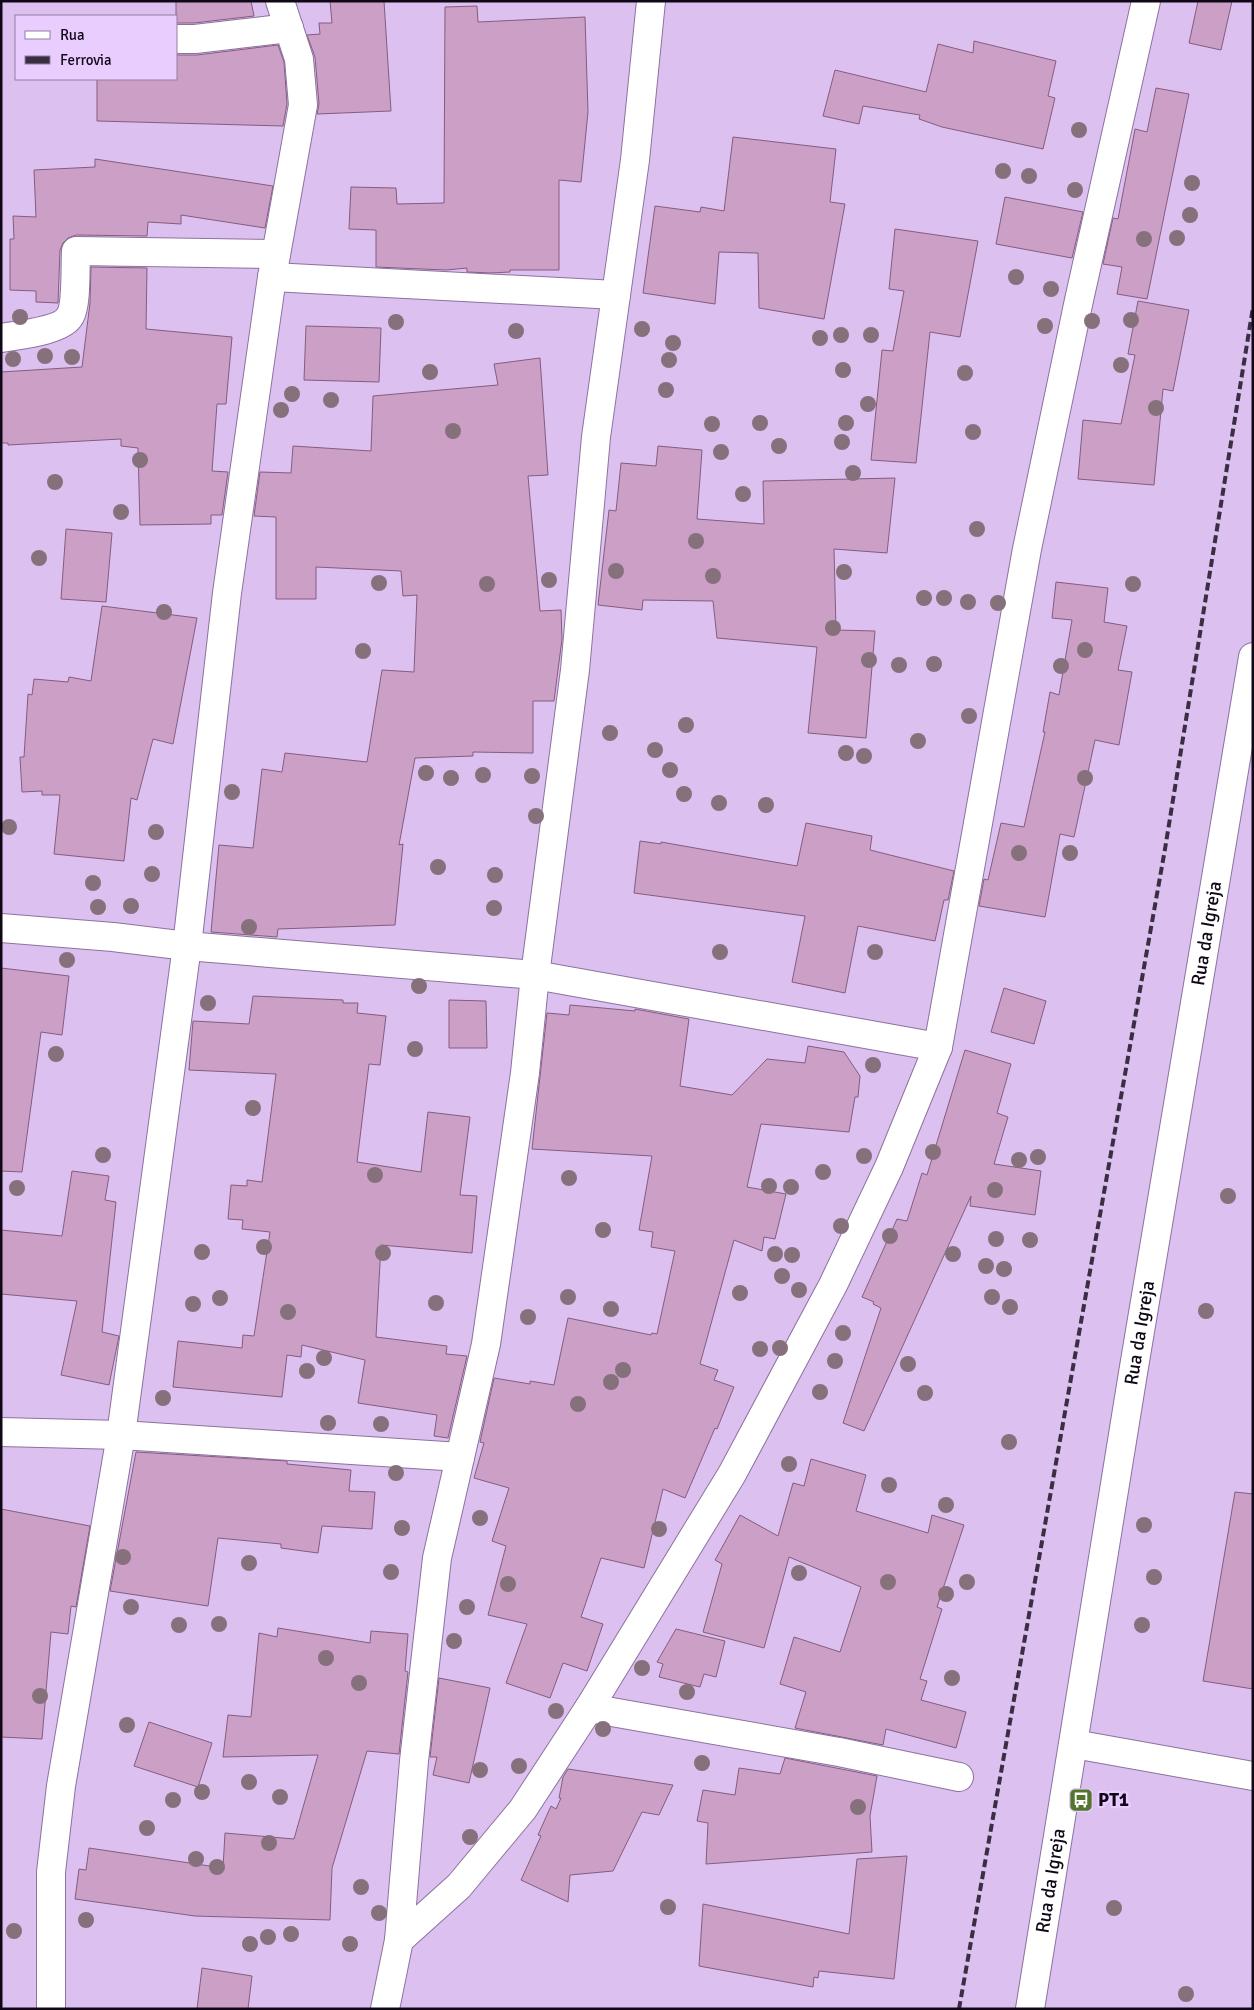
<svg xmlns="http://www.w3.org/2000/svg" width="1254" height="2010" font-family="Signika,sans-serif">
  <rect width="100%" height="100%" fill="#dcc0f0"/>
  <path fill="#cca0c6" stroke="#845c7f" d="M176,1H251L254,16L194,23H176Z
    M330,1H384L391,111L317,114L319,104L315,57L307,35L320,34L319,23H332Z
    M1198,1H1232L1221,50L1189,43Z
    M477,6L478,22L585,17L588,112L581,182L559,180V270H510V272L491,273L467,272V268L446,270L376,267V230L349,229L351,187L396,188L397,204L444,203L445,7Z
    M974,41L1056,61L1048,96L1055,98L1043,149L942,127L919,119L920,115L863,106L859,124L823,116L835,70L926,92L938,44L973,53Z
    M278,45L284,62L287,104L283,126L97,121V79H176V55H197Z
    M1156,88L1189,94L1147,299L1117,294L1122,267L1103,264L1113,218L1118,219L1135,129L1147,132Z
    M733,137L836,149L830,202L845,204L824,319L759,308L758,253L719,252L715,304L643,293L655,206L700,212L701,207L724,211Z
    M95,159L273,186L265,228L181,215V224L148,222L147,236L76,235L68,238L63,243L60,250L58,303L36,302V291L10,290V239H14L13,216L36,217L34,170L95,167Z
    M1005,197L1083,212L1072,258L996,244Z
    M895,229L978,241L960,337L930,332L916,463L871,460L882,350L893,351L904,291L889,289Z
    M91,267L147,268L146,329L232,337L226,404H217L212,471L228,472L222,515H211V524L140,525L138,448L121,446V439L8,445V443H1V372L82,367L90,303Z
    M1138,301L1189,310L1173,391L1163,389L1154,485L1078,479L1083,420L1121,424L1135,355L1128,354Z
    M306,326L381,328L379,382L304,380Z
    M540,358L548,475L528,476L540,611L561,610L562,639L554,701H533V753L473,752V756L415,758L399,845L403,844L395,925L278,929L277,937L211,932L219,845L253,848L262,769L282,772L285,753L367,762L382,670L414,672L417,595L403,596L401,571L316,567V599H276V517L254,516L260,472L291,473L293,446L371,451L373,396L498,385L494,364Z
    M658,446L702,450L697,519L764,524L763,481L895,478L887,553L834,549L836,630L875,631L866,738L808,733L817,647L717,638L713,601L643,600L642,610L598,605L609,510L616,511L621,463L656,466Z
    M66,529L112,533L106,602L61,599Z
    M1056,582L1108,588L1104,622L1127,626L1118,670L1132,672L1119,745L1095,740L1074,837L1060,834L1045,917L979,906L984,879L988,880L1001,823L1024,827L1045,732H1043L1050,692L1059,695L1072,620L1052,618Z
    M102,606L197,618L173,744L153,739L137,800L131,798L124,861L54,854L60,795H42V791L22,792L20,757H24L28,694L32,695L34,679L68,682L69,677L91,681Z
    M806,823L872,836L870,850L954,871L948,900H944L935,941L858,926L845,993L792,982L805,916L634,893L640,841L661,844V842L797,866Z
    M1,968L69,976L62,1035L41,1032L22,1172L1,1171Z
    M1004,988L1046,1001L1034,1044L991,1032Z
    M253,996L343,1000V1003H358L357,1013L386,1016L380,1065L369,1064L357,1162L421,1172L428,1112L470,1117L460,1195L477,1196L472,1253L381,1245L376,1337L447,1346L446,1354L467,1356L448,1438L434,1436L437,1415L358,1403L365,1360L302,1345L301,1357L287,1355L282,1397L173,1387L178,1341L242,1348L243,1335L254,1336L270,1232L242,1229L243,1220L228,1219L231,1185L247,1186V1180L262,1182L276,1074L189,1070L193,1021L249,1024Z
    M449,1000L486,1001L487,1048H449Z
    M570,1005L635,1011V1009L689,1019L680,1086L732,1095L767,1059L805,1063L808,1046L844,1052L860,1076L858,1097H855L849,1132L761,1124L747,1187L786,1194L775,1239L764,1237L762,1251L734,1240L700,1364L718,1370L714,1380L734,1387L717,1429L715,1428L685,1498L663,1489L644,1568L601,1558L581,1617L603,1624L587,1671L563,1663L550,1698L506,1683L527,1624L488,1615L506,1546L492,1541L509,1488L474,1478L484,1443L480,1442L494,1378L530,1384V1381L554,1385L568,1318L651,1335L652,1333L657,1334L675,1251L651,1247L653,1232L639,1230L652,1156L532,1149L547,1013L569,1015Z
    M965,1050L1011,1064L997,1113L1008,1117L994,1164L1041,1171L1035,1215L970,1206L971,1196L864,1431L843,1423L881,1308L873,1304L874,1302L862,1297L897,1219L907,1221L922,1173L927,1175Z
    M72,1171L109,1176L105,1200L116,1202L102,1332L119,1336L109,1385L61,1375L77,1301L1,1294V1230L62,1236Z
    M136,1452L287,1461V1464L351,1470L349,1491L375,1492L372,1529L322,1526L318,1553L281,1548V1544L218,1538L208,1606L110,1591Z
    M811,1459L866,1475L856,1511L928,1533L932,1515L964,1525L937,1607L942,1609L920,1679L927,1681L921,1700L966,1712L956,1748L886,1729L883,1745L795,1728L806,1692L780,1684L794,1637L840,1652L861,1587L789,1557L764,1648L703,1632L722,1564L715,1560L740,1515L778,1536L793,1483L804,1486Z
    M1235,1492L1253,1494V1689L1203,1681Z
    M1,1509L90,1526L76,1607L71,1606L68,1634L51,1632L42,1739L1,1737Z
    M278,1628L370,1643L371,1631L408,1634L405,1671L408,1672L399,1754L367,1751L332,1868L330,1920L195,1916L75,1899L79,1869L86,1870L89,1848L223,1868L225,1833L294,1839L318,1755L223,1757L228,1715L251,1717L259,1633L277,1637Z
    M676,1629L725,1641L716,1677L704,1674L700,1687L659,1677L663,1664L657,1662Z
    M439,1678L490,1688L469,1783L433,1775L437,1757H430Z
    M149,1722L212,1743L198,1787L134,1766Z
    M785,1758L877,1776L870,1816L872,1852L706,1864L708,1823L697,1821L703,1790L735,1795L739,1768L780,1774Z
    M568,1769L673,1785L659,1815L642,1812L613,1871L570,1875L568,1902L521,1880L541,1836L538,1835L551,1806L556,1809L561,1798H559L563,1777Z
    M907,1856L894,1979L819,1971L818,1978L814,1977L813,1987L699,1966L703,1904L849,1934L857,1859Z
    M202,1968L252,1976L248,2009H197Z"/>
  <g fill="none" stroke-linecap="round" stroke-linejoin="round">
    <g stroke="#8c729e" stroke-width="30">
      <g id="minor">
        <path d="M176,39H195L289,28"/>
        <path d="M272,277L616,295"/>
        <path d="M1,338C17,335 62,331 70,316C77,305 75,266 76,251L276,254"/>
        <path d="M1,928L113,937L187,946L535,975L938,1047"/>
        <path d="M1,1432L121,1435L460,1457"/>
        <path d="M589,1708L839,1752L959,1777"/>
        <path d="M1074,1744L1253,1776"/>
        <path d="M399,1940L459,1886L523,1809L589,1708L732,1474L833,1285L889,1167L938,1047L1027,549L1079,300L1146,1"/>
        <path d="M51,2009V1872L61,1786L121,1435L187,946L227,593L272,277L303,105L299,59L280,1"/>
        <path d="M385,2009L399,1940L414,1761L437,1558L486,1344L525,1073L535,975L575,670L596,437L635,160L651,1"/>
        <path id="s1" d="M1030,2009L1133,1373L1253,657"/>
      </g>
    </g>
    <use href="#minor" stroke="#fff" stroke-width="28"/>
    <path stroke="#3a2e43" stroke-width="4" stroke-dasharray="8 4" stroke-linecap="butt" d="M959,2009L1165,849L1253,307"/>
  </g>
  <g fill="#85707b">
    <circle cx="1079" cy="130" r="8"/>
    <circle cx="1003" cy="171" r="8"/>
    <circle cx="1029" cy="176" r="8"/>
    <circle cx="1192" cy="183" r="8"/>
    <circle cx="1075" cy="190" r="8"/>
    <circle cx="1190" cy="215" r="8"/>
    <circle cx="1177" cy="238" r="8"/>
    <circle cx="1144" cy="239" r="8"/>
    <circle cx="1016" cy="277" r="8"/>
    <circle cx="1051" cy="289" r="8"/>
    <circle cx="20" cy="317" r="8"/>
    <circle cx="1131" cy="320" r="8"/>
    <circle cx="1092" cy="321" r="8"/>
    <circle cx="396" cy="322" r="8"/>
    <circle cx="1045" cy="326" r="8"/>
    <circle cx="642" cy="329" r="8"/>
    <circle cx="516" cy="331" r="8"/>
    <circle cx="841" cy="335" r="8"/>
    <circle cx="871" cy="335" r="8"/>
    <circle cx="820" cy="338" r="8"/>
    <circle cx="673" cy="343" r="8"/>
    <circle cx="45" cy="356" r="8"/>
    <circle cx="72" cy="357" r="8"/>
    <circle cx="13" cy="359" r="8"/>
    <circle cx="669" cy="360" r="8"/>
    <circle cx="1121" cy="365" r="8"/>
    <circle cx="843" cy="370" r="8"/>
    <circle cx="430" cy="372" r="8"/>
    <circle cx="965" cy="373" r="8"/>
    <circle cx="666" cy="390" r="8"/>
    <circle cx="292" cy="394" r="8"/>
    <circle cx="331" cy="400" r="8"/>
    <circle cx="868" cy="404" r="8"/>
    <circle cx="1156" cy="408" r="8"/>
    <circle cx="281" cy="410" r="8"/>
    <circle cx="760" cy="423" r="8"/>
    <circle cx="846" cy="423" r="8"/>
    <circle cx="712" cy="424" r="8"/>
    <circle cx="453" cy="431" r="8"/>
    <circle cx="973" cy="432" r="8"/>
    <circle cx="842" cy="442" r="8"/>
    <circle cx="779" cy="446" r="8"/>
    <circle cx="721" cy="452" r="8"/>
    <circle cx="140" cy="460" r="8"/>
    <circle cx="853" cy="473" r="8"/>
    <circle cx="55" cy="482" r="8"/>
    <circle cx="743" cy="494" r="8"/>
    <circle cx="121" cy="512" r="8"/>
    <circle cx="977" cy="529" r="8"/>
    <circle cx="696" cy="541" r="8"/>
    <circle cx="39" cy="558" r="8"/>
    <circle cx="616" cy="571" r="8"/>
    <circle cx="844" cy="572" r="8"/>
    <circle cx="713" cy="576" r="8"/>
    <circle cx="549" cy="580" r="8"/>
    <circle cx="379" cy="583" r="8"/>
    <circle cx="487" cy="584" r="8"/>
    <circle cx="1133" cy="584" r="8"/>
    <circle cx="924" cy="598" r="8"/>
    <circle cx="944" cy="598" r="8"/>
    <circle cx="968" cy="602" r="8"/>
    <circle cx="998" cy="603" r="8"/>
    <circle cx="164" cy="612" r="8"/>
    <circle cx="833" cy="628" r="8"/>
    <circle cx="1085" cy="650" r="8"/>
    <circle cx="363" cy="651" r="8"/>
    <circle cx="869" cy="660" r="8"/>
    <circle cx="934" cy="664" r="8"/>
    <circle cx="899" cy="665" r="8"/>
    <circle cx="1061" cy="666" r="8"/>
    <circle cx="969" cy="716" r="8"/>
    <circle cx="686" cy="725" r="8"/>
    <circle cx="610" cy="733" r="8"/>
    <circle cx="918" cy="741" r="8"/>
    <circle cx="655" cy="750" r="8"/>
    <circle cx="846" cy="753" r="8"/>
    <circle cx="864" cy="756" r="8"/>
    <circle cx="670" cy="770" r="8"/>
    <circle cx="426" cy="773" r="8"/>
    <circle cx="483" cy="775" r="8"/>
    <circle cx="532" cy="776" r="8"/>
    <circle cx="451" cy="778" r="8"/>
    <circle cx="1085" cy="778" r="8"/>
    <circle cx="232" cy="792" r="8"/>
    <circle cx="684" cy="794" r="8"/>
    <circle cx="719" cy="803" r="8"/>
    <circle cx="766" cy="805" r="8"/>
    <circle cx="536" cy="816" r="8"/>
    <circle cx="9" cy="827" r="8"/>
    <circle cx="156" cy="832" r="8"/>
    <circle cx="1019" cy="853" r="8"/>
    <circle cx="1070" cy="853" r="8"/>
    <circle cx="438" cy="867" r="8"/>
    <circle cx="152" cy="874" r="8"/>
    <circle cx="495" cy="875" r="8"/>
    <circle cx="93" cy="883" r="8"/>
    <circle cx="131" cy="906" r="8"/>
    <circle cx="98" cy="907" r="8"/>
    <circle cx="494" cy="908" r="8"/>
    <circle cx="249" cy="927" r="8"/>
    <circle cx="720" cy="952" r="8"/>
    <circle cx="875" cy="952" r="8"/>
    <circle cx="67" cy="960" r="8"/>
    <circle cx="419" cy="986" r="8"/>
    <circle cx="208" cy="1003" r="8"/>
    <circle cx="415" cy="1049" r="8"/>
    <circle cx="56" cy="1054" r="8"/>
    <circle cx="873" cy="1065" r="8"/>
    <circle cx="253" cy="1108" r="8"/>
    <circle cx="933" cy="1152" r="8"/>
    <circle cx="103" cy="1155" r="8"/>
    <circle cx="864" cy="1156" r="8"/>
    <circle cx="1038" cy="1157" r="8"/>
    <circle cx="1019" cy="1160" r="8"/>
    <circle cx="823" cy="1172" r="8"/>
    <circle cx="375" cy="1175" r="8"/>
    <circle cx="569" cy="1178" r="8"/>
    <circle cx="769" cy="1186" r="8"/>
    <circle cx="791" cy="1187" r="8"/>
    <circle cx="17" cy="1188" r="8"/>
    <circle cx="995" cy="1190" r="8"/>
    <circle cx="1228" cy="1196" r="8"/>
    <circle cx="841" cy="1226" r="8"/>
    <circle cx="603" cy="1230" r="8"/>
    <circle cx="890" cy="1236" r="8"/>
    <circle cx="996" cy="1239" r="8"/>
    <circle cx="1030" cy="1240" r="8"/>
    <circle cx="264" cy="1247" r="8"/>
    <circle cx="202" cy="1252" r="8"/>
    <circle cx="383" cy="1253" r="8"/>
    <circle cx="775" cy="1254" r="8"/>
    <circle cx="953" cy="1254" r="8"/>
    <circle cx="792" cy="1255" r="8"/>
    <circle cx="986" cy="1266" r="8"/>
    <circle cx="1004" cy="1269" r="8"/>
    <circle cx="782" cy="1276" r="8"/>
    <circle cx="799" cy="1290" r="8"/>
    <circle cx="740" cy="1293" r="8"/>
    <circle cx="568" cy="1297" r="8"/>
    <circle cx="992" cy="1297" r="8"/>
    <circle cx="220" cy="1298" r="8"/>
    <circle cx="436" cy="1303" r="8"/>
    <circle cx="193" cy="1304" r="8"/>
    <circle cx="1010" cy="1307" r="8"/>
    <circle cx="611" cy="1309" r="8"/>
    <circle cx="1206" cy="1311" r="8"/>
    <circle cx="288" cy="1312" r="8"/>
    <circle cx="528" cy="1317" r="8"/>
    <circle cx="843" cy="1333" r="8"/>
    <circle cx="780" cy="1348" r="8"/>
    <circle cx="760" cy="1349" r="8"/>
    <circle cx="324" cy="1358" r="8"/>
    <circle cx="835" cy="1361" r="8"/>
    <circle cx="908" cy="1364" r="8"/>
    <circle cx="623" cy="1370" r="8"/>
    <circle cx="307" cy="1371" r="8"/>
    <circle cx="611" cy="1382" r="8"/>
    <circle cx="820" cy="1392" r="8"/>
    <circle cx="925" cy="1393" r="8"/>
    <circle cx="163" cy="1398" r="8"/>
    <circle cx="578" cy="1404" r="8"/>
    <circle cx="328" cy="1423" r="8"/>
    <circle cx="381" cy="1424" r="8"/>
    <circle cx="1009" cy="1442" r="8"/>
    <circle cx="789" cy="1464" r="8"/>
    <circle cx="396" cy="1473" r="8"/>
    <circle cx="889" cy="1485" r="8"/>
    <circle cx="946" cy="1505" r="8"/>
    <circle cx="480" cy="1518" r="8"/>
    <circle cx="1144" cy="1525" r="8"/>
    <circle cx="402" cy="1528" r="8"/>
    <circle cx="659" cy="1529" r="8"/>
    <circle cx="123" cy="1557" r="8"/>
    <circle cx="249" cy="1563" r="8"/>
    <circle cx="391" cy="1572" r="8"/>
    <circle cx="799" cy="1573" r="8"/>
    <circle cx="1154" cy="1577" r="8"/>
    <circle cx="888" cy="1582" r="8"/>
    <circle cx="967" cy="1582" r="8"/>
    <circle cx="508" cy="1584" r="8"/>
    <circle cx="946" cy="1594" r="8"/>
    <circle cx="131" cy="1607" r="8"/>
    <circle cx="467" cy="1607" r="8"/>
    <circle cx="219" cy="1624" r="8"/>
    <circle cx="179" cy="1625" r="8"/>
    <circle cx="1142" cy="1625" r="8"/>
    <circle cx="454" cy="1641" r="8"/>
    <circle cx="326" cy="1658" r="8"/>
    <circle cx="642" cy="1668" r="8"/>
    <circle cx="952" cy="1678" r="8"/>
    <circle cx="359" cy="1683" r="8"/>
    <circle cx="687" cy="1692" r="8"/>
    <circle cx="40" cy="1696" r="8"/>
    <circle cx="556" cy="1711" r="8"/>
    <circle cx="127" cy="1725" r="8"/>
    <circle cx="603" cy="1729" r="8"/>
    <circle cx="702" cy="1763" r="8"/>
    <circle cx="519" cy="1766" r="8"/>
    <circle cx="480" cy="1770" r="8"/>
    <circle cx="249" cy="1782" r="8"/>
    <circle cx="202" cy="1792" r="8"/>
    <circle cx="280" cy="1797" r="8"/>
    <circle cx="173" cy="1800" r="8"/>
    <circle cx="858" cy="1807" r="8"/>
    <circle cx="147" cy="1828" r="8"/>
    <circle cx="470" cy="1837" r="8"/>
    <circle cx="269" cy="1843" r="8"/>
    <circle cx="196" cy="1859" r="8"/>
    <circle cx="217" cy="1867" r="8"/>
    <circle cx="361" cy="1887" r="8"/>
    <circle cx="668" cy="1907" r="8"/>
    <circle cx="1114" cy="1908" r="8"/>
    <circle cx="379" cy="1913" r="8"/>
    <circle cx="86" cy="1920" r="8"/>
    <circle cx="14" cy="1931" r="8"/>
    <circle cx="291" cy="1934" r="8"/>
    <circle cx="268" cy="1937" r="8"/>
    <circle cx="250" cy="1944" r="8"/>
    <circle cx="350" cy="1944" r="8"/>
    <circle cx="1186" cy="1994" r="8"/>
  </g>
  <defs>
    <g id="bus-square" transform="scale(1.25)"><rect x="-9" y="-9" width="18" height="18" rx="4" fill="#53752d" stroke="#e9cdfe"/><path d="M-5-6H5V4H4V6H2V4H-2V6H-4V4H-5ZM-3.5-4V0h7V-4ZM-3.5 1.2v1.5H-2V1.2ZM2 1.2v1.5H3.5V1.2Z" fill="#fff"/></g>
  </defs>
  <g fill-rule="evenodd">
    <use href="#bus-square" x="1081" y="1800"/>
  </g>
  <g text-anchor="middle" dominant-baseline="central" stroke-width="4.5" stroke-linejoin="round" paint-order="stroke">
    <g font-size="19" fill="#110817" stroke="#e9cdfe">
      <text stroke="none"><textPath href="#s1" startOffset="1090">Rua da Igreja</textPath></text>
      <text stroke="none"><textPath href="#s1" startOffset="685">Rua da Igreja</textPath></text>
      <text stroke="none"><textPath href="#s1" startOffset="130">Rua da Igreja</textPath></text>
    </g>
    <g font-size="19" font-weight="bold" fill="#110817" stroke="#e9cdfe" text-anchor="start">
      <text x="1098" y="1800">PT1</text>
    </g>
  </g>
  <rect width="1254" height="2010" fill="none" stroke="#110817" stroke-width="5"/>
  <rect x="15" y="15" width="162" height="65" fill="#e9cdfe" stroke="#937ea2"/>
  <rect x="25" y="31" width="25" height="8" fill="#ffffff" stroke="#937ea2"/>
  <text x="60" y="40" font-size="15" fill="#110817">Rua</text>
  <rect x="25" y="56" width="25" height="8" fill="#3a2e43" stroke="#937ea2"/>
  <text x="60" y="65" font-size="15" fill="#110817">Ferrovia</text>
</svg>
